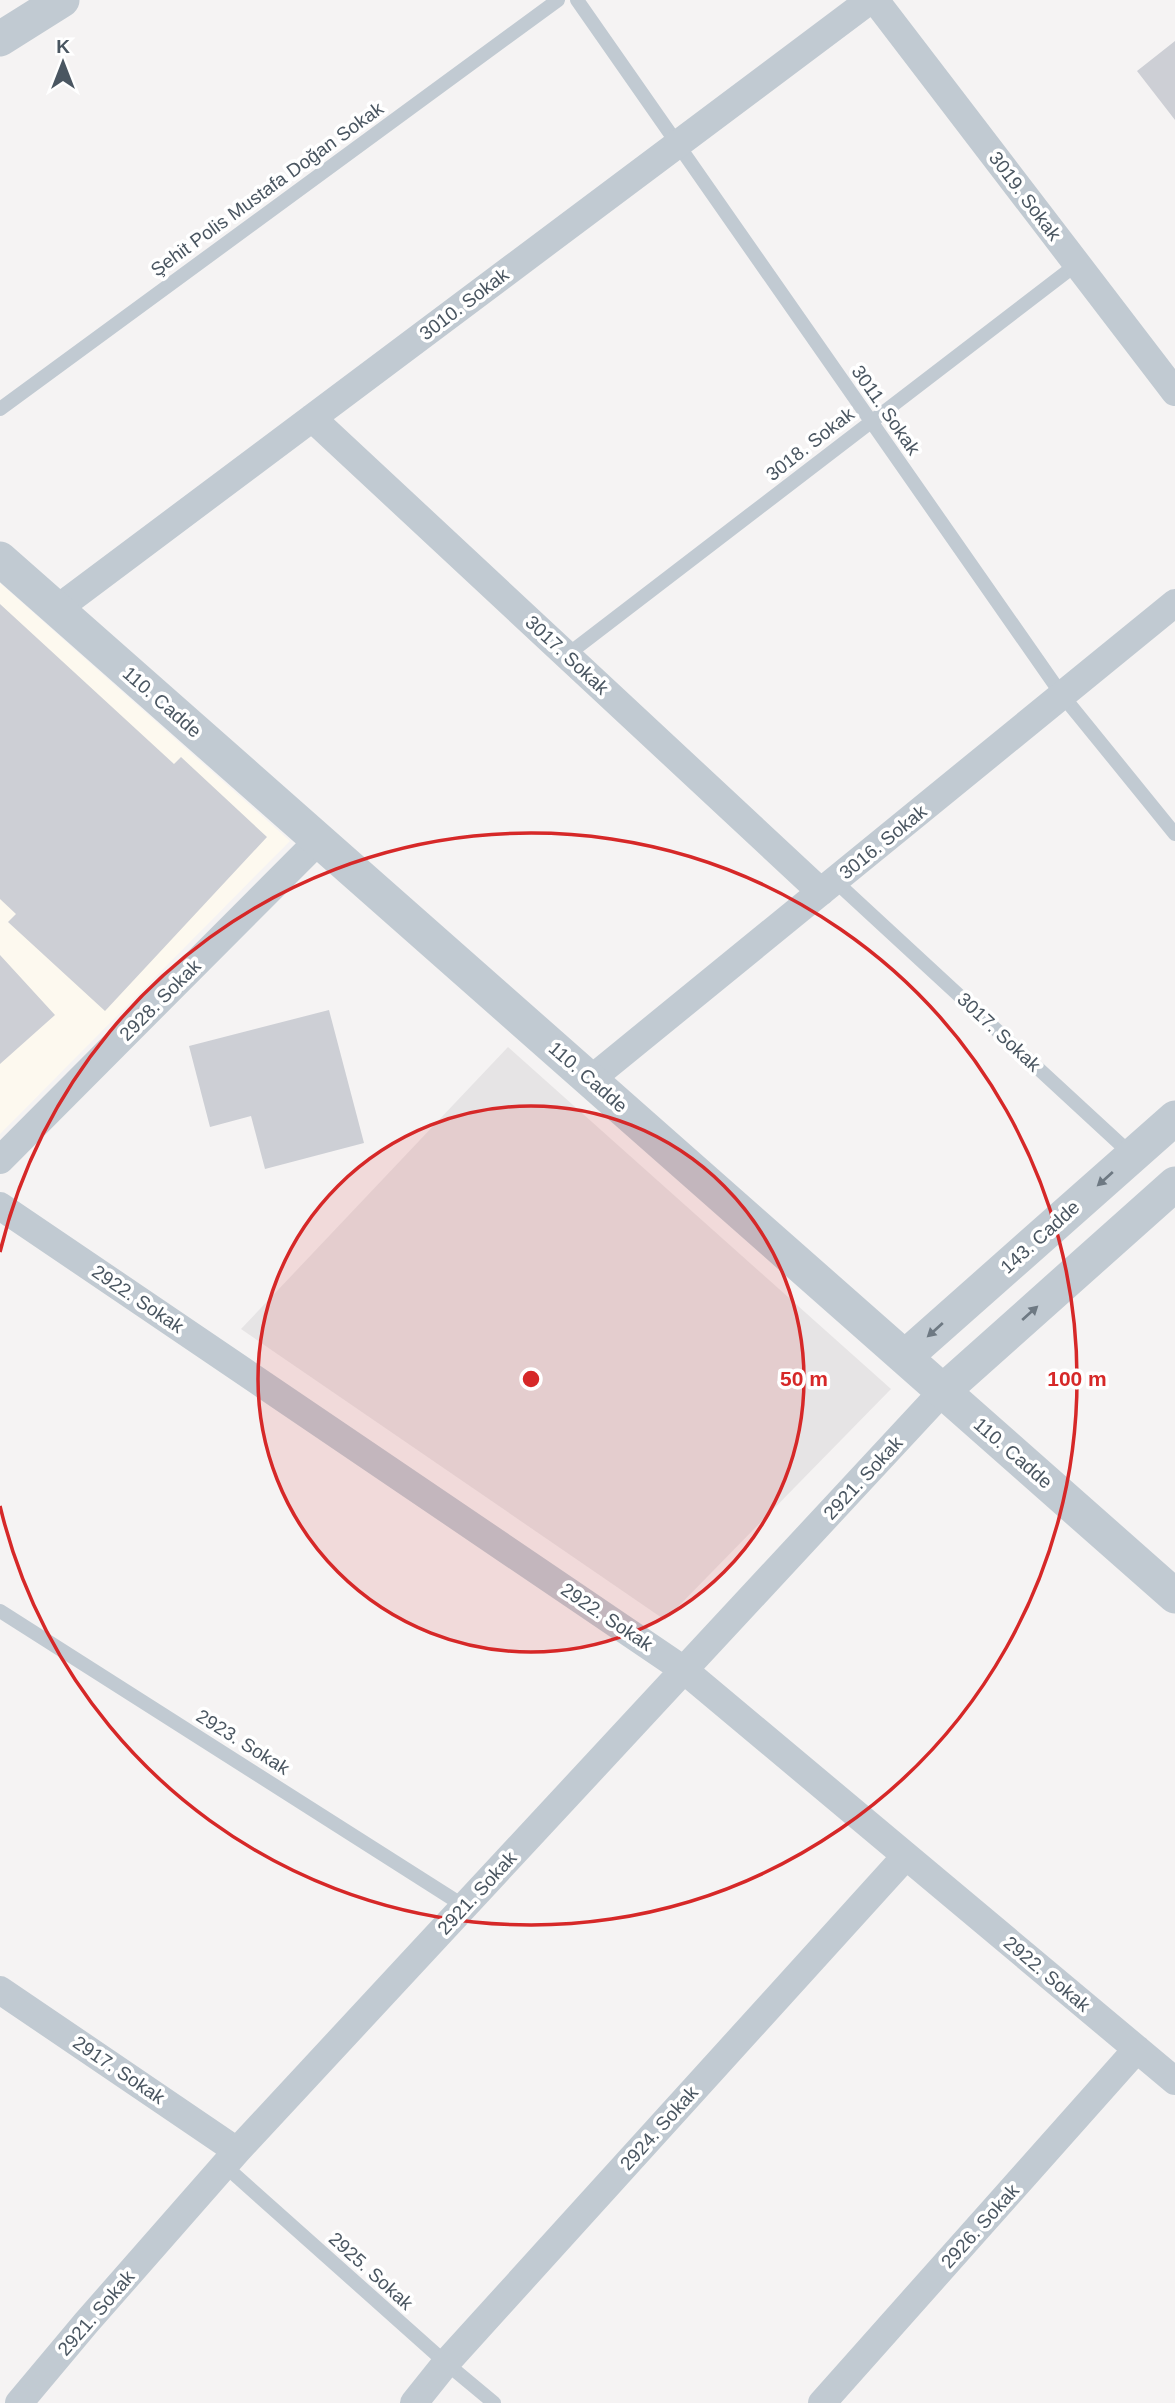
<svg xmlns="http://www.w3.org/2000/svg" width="1175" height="2403" font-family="Arial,sans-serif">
  <rect width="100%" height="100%" fill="#f5f3f3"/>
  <path fill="#fdf9ef" d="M0,583L290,841L0,1134Z"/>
  <path fill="#e6e4e5" d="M508,1047L891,1389L665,1620L241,1329Z"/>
  <path fill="#cdcfd5" d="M1175,41V120L1137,71Z
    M0,604L174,764L181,757L267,837L105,1011L8,922L16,914L0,899Z
    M0,955L55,1015L0,1064Z
    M329,1010L364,1143L265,1169L251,1116L210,1127L189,1046Z"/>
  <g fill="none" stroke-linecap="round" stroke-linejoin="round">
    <path stroke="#c1cad2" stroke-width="14" d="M577,0L1062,695L1175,834
      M0,409L558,0
      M567,655L1077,264
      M835,881L1132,1155
      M0,1611L464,1906
      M224,2165L446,2363L494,2403"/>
    <path stroke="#c1cad2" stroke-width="28" d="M875,0L1175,392
      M312,418L821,892
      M57,609L870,0
      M590,1080L1175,603
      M0,1160L319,840
      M0,1206L684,1670L1175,2081
      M0,1990L237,2151
      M19,2403L86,2323L237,2151L943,1391
      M414,2403L446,2363L906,1856
      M822,2403L1137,2049"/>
    <path stroke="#c1cad2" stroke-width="35" d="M0,39L62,0
      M0,559L1175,1596
      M905,1357L1175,1118
      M943,1391L1175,1184"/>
  </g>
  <defs><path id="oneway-solid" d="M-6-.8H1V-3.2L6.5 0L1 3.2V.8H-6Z" transform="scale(1.75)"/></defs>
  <g fill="#6e7983">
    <use href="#oneway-solid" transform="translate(1105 1179) rotate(138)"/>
    <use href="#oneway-solid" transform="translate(1030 1313) rotate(-42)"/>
    <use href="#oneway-solid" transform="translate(935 1330) rotate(138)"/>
  </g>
  <circle cx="531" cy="1379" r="273" fill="#d62828" fill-opacity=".12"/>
  <g fill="none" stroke="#d62828" stroke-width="3.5">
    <circle cx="531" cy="1379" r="273"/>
    <path d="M0 1252A546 546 0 1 1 0 1506"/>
  </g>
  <g text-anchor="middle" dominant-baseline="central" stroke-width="7" stroke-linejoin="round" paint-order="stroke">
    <g font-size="19" fill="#4a5661" stroke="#fff">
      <text transform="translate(267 189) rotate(-36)">Şehit Polis Mustafa Doğan Sokak</text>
      <text transform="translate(1025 196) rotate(53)">3019. Sokak</text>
      <text transform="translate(464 304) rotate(-37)">3010. Sokak</text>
      <text transform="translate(886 410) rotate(55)">3011. Sokak</text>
      <text transform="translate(810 444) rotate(-38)">3018. Sokak</text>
      <text transform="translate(567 655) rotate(43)">3017. Sokak</text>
      <text transform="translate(162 702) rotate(41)">110. Cadde</text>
      <text transform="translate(883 842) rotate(-39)">3016. Sokak</text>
      <text transform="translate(160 1000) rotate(-45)">2928. Sokak</text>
      <text transform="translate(999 1032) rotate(43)">3017. Sokak</text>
      <text transform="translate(588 1077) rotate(41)">110. Cadde</text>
      <text transform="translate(1040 1237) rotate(-42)">143. Cadde</text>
      <text transform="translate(138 1299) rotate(34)">2922. Sokak</text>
      <text transform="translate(1013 1453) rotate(41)">110. Cadde</text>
      <text transform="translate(863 1478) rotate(-47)">2921. Sokak</text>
      <text transform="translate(607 1617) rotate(34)">2922. Sokak</text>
      <text transform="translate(243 1742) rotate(32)">2923. Sokak</text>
      <text transform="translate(477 1893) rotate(-47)">2921. Sokak</text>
      <text transform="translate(1047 1974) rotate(40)">2922. Sokak</text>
      <text transform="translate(119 2070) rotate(34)">2917. Sokak</text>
      <text transform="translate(659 2128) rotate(-48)">2924. Sokak</text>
      <text transform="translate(980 2226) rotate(-48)">2926. Sokak</text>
      <text transform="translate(371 2271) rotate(42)">2925. Sokak</text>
      <text transform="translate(96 2313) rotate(-49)">2921. Sokak</text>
    </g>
  </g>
  <circle cx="531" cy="1379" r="10" fill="#d62828" stroke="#fff" stroke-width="3.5"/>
  <g font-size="21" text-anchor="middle" font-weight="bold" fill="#d62828" stroke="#fff" stroke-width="7" stroke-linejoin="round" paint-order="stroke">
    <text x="804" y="1386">50 m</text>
    <text x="1077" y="1386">100 m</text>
  </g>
  <g transform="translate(63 63)" stroke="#ffffff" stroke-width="5" paint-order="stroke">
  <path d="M0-5L12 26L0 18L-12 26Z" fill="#4a5661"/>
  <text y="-10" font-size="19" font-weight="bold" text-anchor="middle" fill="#4a5661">K</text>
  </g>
</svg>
